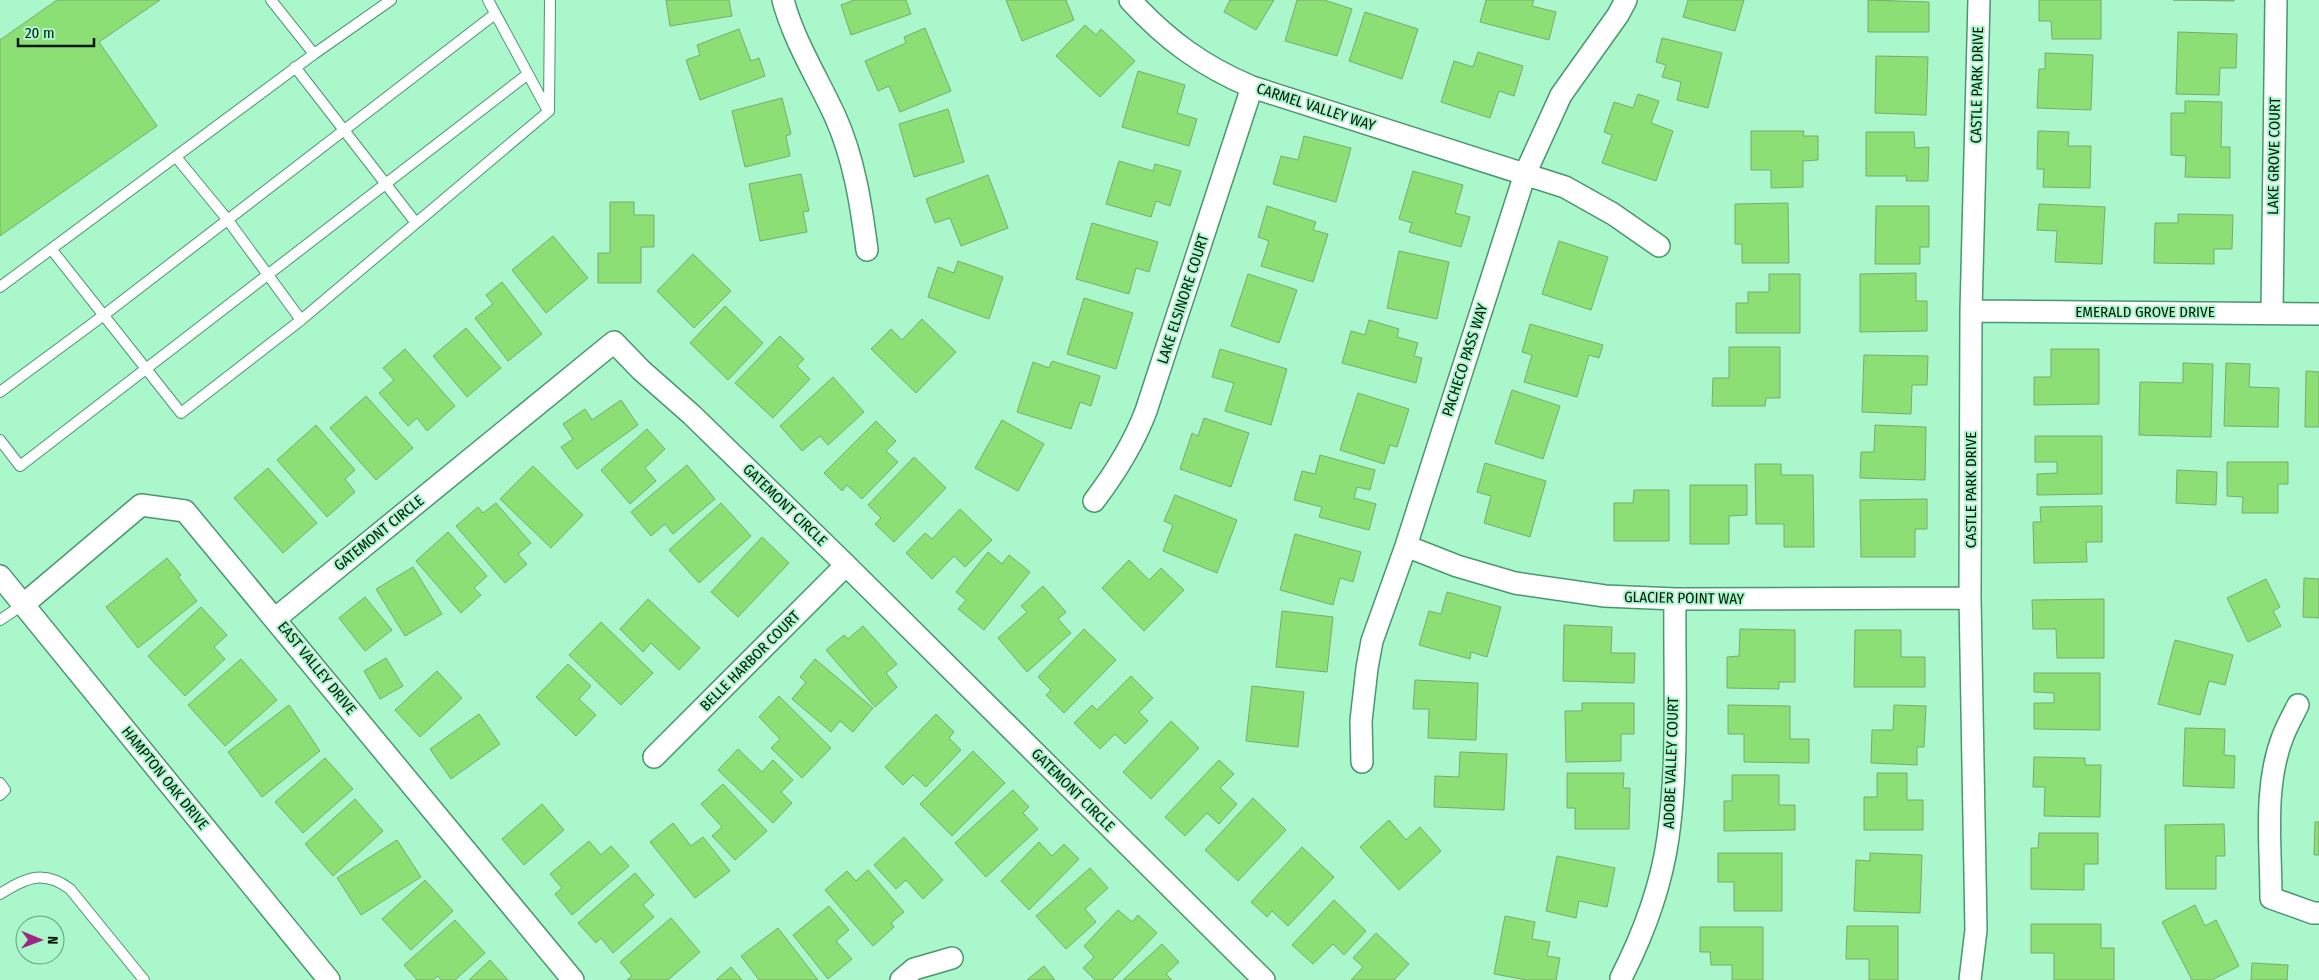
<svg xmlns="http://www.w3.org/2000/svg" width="2319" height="980" font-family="'Fira Sans Condensed',sans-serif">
  <rect width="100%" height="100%" fill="#a9f7cb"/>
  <path fill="#8cdf74" stroke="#7baa6e" d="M57,0H160L99,42L157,126L0,236V40Z
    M666,0H729L732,16L670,26Z
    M854,0H906L911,14L851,35L841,5Z
    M1006,0H1066L1074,20L1022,41Z
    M1230,0H1274L1256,30L1224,12Z
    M1297,0H1324L1352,9L1337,56L1285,41Z
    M1486,0H1534L1532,6L1556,12L1549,40L1480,22Z
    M1688,0H1744L1735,31L1683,17Z
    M1868,0L1929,2V32H1868Z
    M2039,0H2101V39H2052L2051,21H2039Z
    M2173,0H2234V1Z
    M1365,12L1418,29L1402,79L1349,61Z
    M1085,25L1096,35L1101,29L1135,61L1100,97L1056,56Z
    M925,28L951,91L900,112L889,86L878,91L865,61L906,43L904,37Z
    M739,29L751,61L759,58L765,76L700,100L686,60L700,55L697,45Z
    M2178,32L2237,34L2236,68H2220L2219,95L2176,94Z
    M1662,38L1722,53L1708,108L1677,100L1681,82L1662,77L1666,65L1656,62Z
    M1478,52L1523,66L1514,96L1499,91L1490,118L1441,102L1454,61L1473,67Z
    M2045,53L2093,55L2091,110L2037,108L2039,69H2045Z
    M1876,56L1928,57L1926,115L1875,113Z
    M1138,71L1185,85L1177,113L1197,119L1189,146L1122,127Z
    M1638,94L1659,101L1651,123L1673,131L1656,181L1602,163L1612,135L1604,132L1614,102L1633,108Z
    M782,98L791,134L786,136L790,156L745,167L732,111Z
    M2185,101L2222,102L2221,147H2230V178L2185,177L2186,156L2171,155V113H2185Z
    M948,109L964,162L914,177L899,124Z
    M1751,131H1804L1803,136H1818V160L1803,161V187L1771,188V170H1751Z
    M2038,131L2069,132L2068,146H2091L2090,188L2043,187L2044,169H2037Z
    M1866,132H1914L1915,148L1929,147L1928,181H1906L1907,176H1866Z
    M1304,136L1351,148L1336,202L1273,184L1281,156L1298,160Z
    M1119,161L1153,171L1155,164L1181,171L1170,206L1156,201L1151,217L1106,204Z
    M1413,171L1463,185L1455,213L1470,217L1461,247L1409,232L1412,223L1399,219Z
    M801,174L809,211L803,212L807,232L760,241L749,184Z
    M988,175L1008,228L961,246L950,218L935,223L926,199Z
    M610,202H634V215H654V247H641V283H598V253H610Z
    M1788,203L1789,263H1742V244H1735V204Z
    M2039,204L2105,207L2102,264L2055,262L2057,231L2037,230Z
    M1267,206L1316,222L1313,230L1328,234L1313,282L1261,266L1269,241L1258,237Z
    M1876,206H1929V247H1920V264H1875Z
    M2178,214L2233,215L2232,249H2214V264L2154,263L2155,223H2178Z
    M1092,223L1158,242L1149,272L1136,268L1129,294L1076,279Z
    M553,236L588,278L546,313L512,270Z
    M1559,241L1608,257L1591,310L1542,294Z
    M1399,251L1449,262L1437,319L1387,308Z
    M693,254L731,291L694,328L657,291Z
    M958,261L1003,277L989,319L928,297L938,267L954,273Z
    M1916,273V301H1927V331L1860,332V274Z
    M1248,274L1297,290L1279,343L1231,326Z
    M1769,274H1800V333H1736V303H1748V292H1769Z
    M502,282L542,334L508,361L475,318L493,304L486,295Z
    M1084,298L1133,313L1116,369L1067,354Z
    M725,306L763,343L728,380L690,343Z
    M922,319L956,352L916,393L871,349L891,329L902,340Z
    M1369,320L1399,329L1397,337L1418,343L1414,356L1422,358L1416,383L1342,363L1351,331L1365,335Z
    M1530,324L1603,345L1599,358L1589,355L1577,397L1524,382L1532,355L1522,352Z
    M466,328L501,368L467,397L433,356Z
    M780,336L804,359L797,366L810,379L773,418L735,383Z
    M1729,347H1780V398H1766L1765,406H1712L1713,378H1729Z
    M405,349L455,406L427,431L417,418L408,426L379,393L394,380L383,368Z
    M1220,349L1287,369L1271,425L1225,411L1234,383L1212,377Z
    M2051,349H2099V404L2034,405V377H2051Z
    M1864,355L1928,356L1927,385H1912L1911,414L1862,412Z
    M1052,361L1100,376L1091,406L1080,402L1071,429L1017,412L1033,362L1049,368Z
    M2183,363L2213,364L2211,437L2139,435L2140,382L2183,383Z
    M2226,363L2250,364L2249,387L2279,388L2278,427L2224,426Z
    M2306,371L2319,372V427H2305Z
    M833,377L864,412L828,445L820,436L802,451L780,426Z
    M1512,390L1560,406L1543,459L1495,443Z
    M1358,393L1409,409L1397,447L1390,445L1384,464L1340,450Z
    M366,396L413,448L376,480L330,428Z
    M621,400L638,425L577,469L561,447L573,439L563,424L585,409L592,420Z
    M1204,418L1249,433L1231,487L1180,469L1192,433L1198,436Z
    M1002,420L1044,444L1018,491L975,468Z
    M876,421L896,441L886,451L898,462L862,499L847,485L842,491L824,473Z
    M316,425L355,470L345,479L355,492L327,517L277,460Z
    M1875,425L1926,427L1925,480L1860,478L1861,452H1874Z
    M647,429L665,449L645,468L656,481L630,504L601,470Z
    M2035,436H2102V494L2037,495V474L2057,473V462H2035Z
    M1320,455L1375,470L1370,490L1357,487L1354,498L1376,504L1369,530L1319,517L1322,507L1294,500L1302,471L1315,474Z
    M914,457L946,488L894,542L875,524L881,518L868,505Z
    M2227,462H2288V484H2278V513H2242L2243,497L2227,496Z
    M1485,463L1546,481L1530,537L1484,523L1491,496L1477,492Z
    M1755,464H1781V475H1813L1814,547H1784V524H1756Z
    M687,465L715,499L673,534L665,524L651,536L631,512Z
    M533,466L583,515L551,548L500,499Z
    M268,468L317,523L283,553L234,498Z
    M2177,470L2217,472L2216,505L2176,503Z
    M1690,485H1747V515L1729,516V544H1690Z
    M1634,490H1669V541H1614V503H1633Z
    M1175,495L1237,520L1217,573L1163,551L1173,525L1164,521Z
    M1927,499V529H1915V557H1861L1860,500Z
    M496,503L531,543L518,554L527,564L505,583L456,526L478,507L483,513Z
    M721,503L751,536L699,583L669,550Z
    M2102,506V542H2086L2087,562L2034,563L2033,522H2041L2040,507Z
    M960,509L992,540L965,567L954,556L932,579L906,553L925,533L932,539Z
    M448,532L487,576L474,588L481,595L461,613L416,561Z
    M1295,534L1361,552L1353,582L1340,578L1333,605L1280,590Z
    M762,537L789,563L738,617L711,592Z
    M988,552L1002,564L1009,555L1030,572L984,630L958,609L966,600L956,592Z
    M167,558L181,575L178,577L197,601L138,648L106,607Z
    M1129,560L1149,580L1161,568L1184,590L1144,631L1102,588Z
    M413,567L442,614L405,636L376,589Z
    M2304,578L2319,579V618L2303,617Z
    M2266,579L2280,607L2273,611L2281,626L2248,642L2227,598Z
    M1043,586L1066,612L1058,619L1071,633L1027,672L998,638L1027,612L1021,606Z
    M1447,592L1501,607L1487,657L1471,652L1470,659L1419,645L1429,611L1441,614Z
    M365,597L392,630L365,651L339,618Z
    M648,599L700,648L679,670L651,643L643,652L620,629Z
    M2104,599V658H2057L2056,629H2033L2032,600Z
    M201,607L227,635L214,647L225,659L185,696L148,656Z
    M1282,611L1333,617L1327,672L1276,667Z
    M601,622L653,673L621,705L569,655Z
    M1564,625L1612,627L1611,653H1635L1634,683L1563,681Z
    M863,626L897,664L886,673L897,687L875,707L826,650L844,635L848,639Z
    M1084,629L1116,660L1064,713L1046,695L1051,690L1038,677Z
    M1740,629L1795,630V682H1779V689L1727,688V657L1739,656Z
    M1855,630H1901V657H1925V687H1854Z
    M2175,640L2233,655L2225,685L2209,681L2200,715L2158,704Z
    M386,658L403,686L380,699L364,671Z
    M241,659L277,700L225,746L188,705Z
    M815,659L873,708L853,732L840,721L831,732L792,699L806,682L800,677Z
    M568,664L591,686L579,699L596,715L576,736L536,697Z
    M437,671L462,698L420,737L395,710Z
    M2034,673H2100V730L2034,729V703H2054V693L2034,692Z
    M1131,676L1153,698L1139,712L1148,721L1125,744L1115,734L1100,749L1074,723L1092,705L1097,710Z
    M1415,680L1478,683L1476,740L1428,738L1429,709H1413Z
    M1252,686L1304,692L1298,747L1246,741Z
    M779,696L831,748L802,778L771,748L780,739L759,717Z
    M1582,703H1634V734H1621V761L1566,762L1565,711H1582Z
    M289,705L320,751L262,797L228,752Z
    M1728,705L1790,706V739H1809V763L1744,762V734H1728Z
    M1894,705L1926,706L1924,747H1917V765L1871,763L1872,730H1893Z
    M479,714L500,744L451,779L430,749Z
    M936,714L954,732L949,738L961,750L926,787L913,775L903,785L885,767Z
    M1171,721L1199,748L1151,799L1123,772Z
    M2185,728L2225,729L2224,755L2235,756L2234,788L2183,786Z
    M738,749L762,772L773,760L793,780L781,792L792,803L773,823L718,770Z
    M973,751L1005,783L952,836L920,804Z
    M1460,752L1507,754L1504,810L1434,807L1435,776L1459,777Z
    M2034,757L2085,758V765H2101L2100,817L2044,816L2045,787H2033Z
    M325,758L353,789L303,833L275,802Z
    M1219,760L1234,774L1220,788L1237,804L1219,824L1207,813L1185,836L1165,817Z
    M1567,773H1624L1623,788H1630L1629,829H1575V808H1567Z
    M1877,773H1907V800H1923V830H1864V797H1877Z
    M1732,775H1779V805H1795V830L1724,831V801H1732Z
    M723,784L767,831L735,860L712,836L722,827L701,804Z
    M1013,790L1029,807L1023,813L1038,829L986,877L955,843Z
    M1253,798L1286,830L1238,881L1205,850Z
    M355,799L383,831L333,876L305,844Z
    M542,804L564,830L524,865L502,839Z
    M1389,820L1406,840L1420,827L1441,851L1399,890L1360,847Z
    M2315,822H2319V855H2314Z
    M673,823L691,846L703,837L730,871L695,898L650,842Z
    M2224,824L2225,856H2216V889H2166L2165,825Z
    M2039,833H2098V864H2084V890L2031,889V848H2038Z
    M904,837L943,880L923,899L906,880L896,889L874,865Z
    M397,840L421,877L361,915L337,878Z
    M589,841L601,855L611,846L629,866L572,915L555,894L562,888L550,874Z
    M1039,842L1052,856L1064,844L1079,859L1029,910L1001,881Z
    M1302,847L1334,877L1288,926L1272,911L1267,917L1251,902Z
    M1718,853H1782V911H1734V882H1718Z
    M1870,853L1922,855L1920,913L1854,911L1856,860L1870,861Z
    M1557,856L1615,868L1607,907L1579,901L1576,918L1546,911Z
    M1090,868L1108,888L1085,909L1096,922L1066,949L1036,916Z
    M868,870L904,912L891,923L894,927L873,946L825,890L847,871L856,881Z
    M635,873L654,895L643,905L654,917L613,953L601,938L596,943L578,923Z
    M425,880L453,911L411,950L382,919Z
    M1334,900L1366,931L1344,955L1333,944L1313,964L1292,945Z
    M2195,905L2205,926L2216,920L2239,966L2212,980H2192L2162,922Z
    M829,906L849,930L836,941L852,959L828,979L793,935Z
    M1118,910L1132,922L1138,915L1157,933L1112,980H1095L1083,968L1094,957L1084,946Z
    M1505,916L1535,922L1532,939L1550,942L1547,956L1560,958L1556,980H1527L1494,974Z
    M671,918L700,952L668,980H627L632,976L620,962Z
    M455,920L485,953L455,980H441L438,976L433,980H417L404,965Z
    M2031,924H2101V948H2114V980H2054V953H2031Z
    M1847,926H1898V980H1869V959H1846Z
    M1700,927H1763V980H1732V965H1711L1710,952H1700Z
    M778,928L818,980H759L741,956Z
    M1376,933L1409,964L1394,980H1351L1363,967L1353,958Z
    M1162,944L1179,962L1166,974L1172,980H1123Z
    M490,960L508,980H469Z
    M2252,963L2288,965L2287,980H2251Z
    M1044,966L1055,980H1027Z
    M731,967L742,980H716Z"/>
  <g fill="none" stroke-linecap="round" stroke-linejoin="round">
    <g stroke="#4a976f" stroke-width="12">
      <path id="lane" d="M271,0L314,54
        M488,0L548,111
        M295,67L416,223
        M176,157L227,219L301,320
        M52,250L181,413L301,320L549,111L550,0
        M0,287L314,54L391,0
        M0,392L104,315L495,14
        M0,440L20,466L528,74
        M0,620L24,604
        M0,783L5,790L0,795
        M0,894C25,878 43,869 70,889L144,980"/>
    </g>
    <g stroke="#4a976f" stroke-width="24">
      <path id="street" d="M783,0C794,41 817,77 835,116C854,158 861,204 867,250
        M1130,0C1167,40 1202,66 1252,87L1565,187L1613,214L1659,246
        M1971,311L2319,314
        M2272,312L2276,0
        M1094,501C1116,472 1133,445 1146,411L1252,87
        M1406,546L1457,566L1515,583L1605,596L1675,599L1970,598
        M0,576L329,980
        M24,604L141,505L185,511L573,980
        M276,618L614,342L641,370L692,415L846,565L1264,980
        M2298,705C2293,715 2287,726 2283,736C2263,787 2271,845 2271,898L2313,913H2319
        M654,757L846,565
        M1362,762L1361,721L1367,668L1372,641L1406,546L1525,174L1561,95L1618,15L1626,0
        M1621,978C1643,935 1661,887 1668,838C1679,760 1674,678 1675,599
        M901,980L914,969L952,958
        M1970,980L1976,930L1970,598L1971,311L1979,0"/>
    </g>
    <use href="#lane" stroke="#fff" stroke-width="10"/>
    <use href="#street" stroke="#fff" stroke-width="21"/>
  </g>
  <g text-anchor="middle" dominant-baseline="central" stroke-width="4" stroke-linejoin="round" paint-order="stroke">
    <g font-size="15" fill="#00160a" stroke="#a9f7cb">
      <text transform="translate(1977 85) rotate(-89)">CASTLE PARK DRIVE</text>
      <text transform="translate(1316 107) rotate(18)">CARMEL VALLEY WAY</text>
      <text transform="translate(2274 156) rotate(-89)">LAKE GROVE COURT</text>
      <text transform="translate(1183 299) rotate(-72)">LAKE ELSINORE COURT</text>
      <text x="2145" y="312">EMERALD GROVE DRIVE</text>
      <text transform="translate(1465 360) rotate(-72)">PACHECO PASS WAY</text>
      <text transform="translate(1971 490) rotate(-90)">CASTLE PARK DRIVE</text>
      <text transform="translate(785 505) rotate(44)">GATEMONT CIRCLE</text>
      <text transform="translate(379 533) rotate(-39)">GATEMONT CIRCLE</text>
      <text transform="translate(1684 598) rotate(1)">GLACIER POINT WAY</text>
      <text transform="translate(750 661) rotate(-45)">BELLE HARBOR COURT</text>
      <text transform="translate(317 668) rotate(51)">EAST VALLEY DRIVE</text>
      <text transform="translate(1671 763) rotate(-88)">ADOBE VALLEY COURT</text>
      <text transform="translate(165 778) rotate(51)">HAMPTON OAK DRIVE</text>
      <text transform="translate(1073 790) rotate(45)">GATEMONT CIRCLE</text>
    </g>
  </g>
  <g transform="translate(40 940) rotate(91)"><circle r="24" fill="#a9f7cb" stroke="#659d7e"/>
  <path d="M0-4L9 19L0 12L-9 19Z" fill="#9d2782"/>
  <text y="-8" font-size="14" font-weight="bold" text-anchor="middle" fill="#00160a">N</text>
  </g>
  <path d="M18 38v8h76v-8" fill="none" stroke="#00160a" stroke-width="2.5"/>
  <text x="25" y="38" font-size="15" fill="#00160a" stroke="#a9f7cb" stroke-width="4" paint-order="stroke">20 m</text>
</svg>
